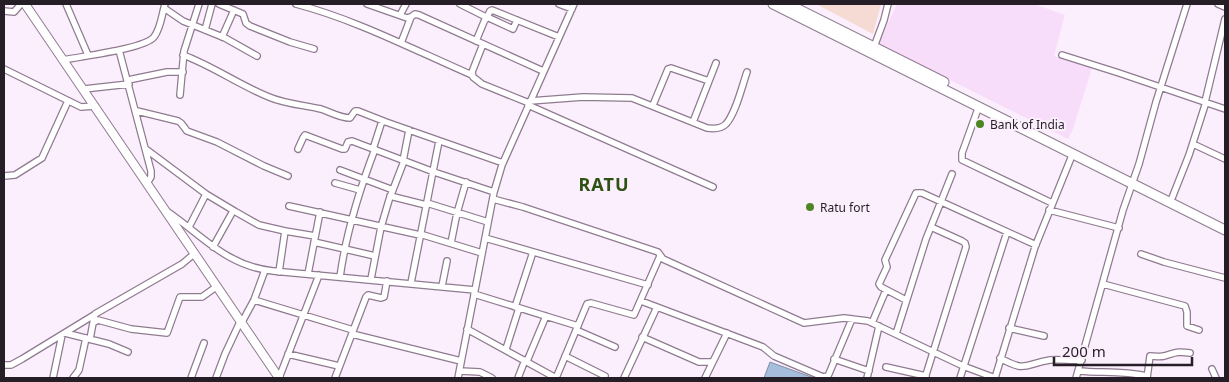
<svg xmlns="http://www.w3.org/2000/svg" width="1229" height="382" font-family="'Noto Sans',sans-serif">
  <rect width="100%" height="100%" fill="#fceffd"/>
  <path fill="#f8ddfa" d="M897,4H1034L1065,15L1054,56L1092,68L1073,129L1068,139L878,44Z"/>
  <path fill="#f6dad4" d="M816,4H881L873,34Z"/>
  <path fill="#a6bedc" stroke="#808ea6" d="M770,362L814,378H764Z"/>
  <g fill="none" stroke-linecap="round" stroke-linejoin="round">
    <g stroke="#8f7b90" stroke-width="8">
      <path id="minor" d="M66,4L88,55
        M219,4L243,14L246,23L250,26L290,42L314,49
        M296,4C357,20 414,50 472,75
        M367,4L407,18L411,17L415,14L419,15L543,71
        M460,4L486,17L476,41
        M559,4L572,9
        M1218,4L1225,7
        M164,8L183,21L225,38L257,56
        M4,11L14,12L21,4
        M400,15L406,4
        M487,17L513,29L517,20
        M486,19L490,11L492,10L559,37
        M205,30L212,4
        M222,37L234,10
        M401,43L411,17
        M483,44L472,72L473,77L482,84L529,103
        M874,47L884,20L888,4
        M119,50L151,171V177L147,183
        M183,55C213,66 239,85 269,97C285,104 304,105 321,109C330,112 340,118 350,118L355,111H358L386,122L503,163
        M1062,55L1119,73L1225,109
        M64,60C82,56 144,49 154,37C161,28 162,14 165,4
        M4,69L81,107L95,106
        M128,80L167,72H183
        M84,89L129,84
        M180,95L184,51L199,4
        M530,101L583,97L632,98L707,128C714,129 721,129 726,124C736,113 742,86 747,72
        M1205,102L1225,19
        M528,105L713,187
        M653,105L668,69L671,68L709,81
        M979,106L962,153V160L1052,203
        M137,111L178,121L181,123L187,131L217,142L264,166L288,176
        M693,122L716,63
        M1193,144L1225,159
        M298,149L303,138L305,135L342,149H345L348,142L352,141L434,172L494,192
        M373,149L382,121
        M147,150L206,194L236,212L259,225L285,231L279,272
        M403,161L409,130
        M340,170L393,190
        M4,176L15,175L42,158L68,101
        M335,183L360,190
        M390,196L426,205
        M1172,198L1189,155L1206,102
        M493,199L523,207L658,252L663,259L804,323L844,318L868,321L963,366L995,378
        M427,203L488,222
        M289,206L420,235
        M1049,210L1119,228
        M168,212C204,237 227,266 273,271L475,290
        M189,227L206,194
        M285,231L315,236
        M420,234L482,253
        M485,238L648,285
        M314,242L375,256
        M451,243L457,213L466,182
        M213,247L233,211
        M1141,254L1164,262L1225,278
        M308,274L320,212
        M340,277C346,233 359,191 375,149
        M371,279L381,227L389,200L404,161
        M411,283L439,141
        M1103,284L1185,306L1187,312V326L1199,330
        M442,286L447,261
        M474,294L578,326
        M254,300L353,330
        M906,300L881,287L879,284L887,267L885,260L916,193H922L1036,245
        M641,301L763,347L774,356L823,377L828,376L852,319
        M515,307L533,252
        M93,323L95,314L182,264L194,254
        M872,323L886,290
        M241,324L254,300L265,270
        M1009,328L1044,336
        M467,329L556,378
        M576,330L615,347
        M65,333L109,344L128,352
        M352,334L461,361
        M896,334L926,239L952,174
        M642,337L699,362H712
        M90,339L93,323L98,320L131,329L167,333L180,297H202L216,287
        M506,349L519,308
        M288,354L339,366
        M565,356L605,376
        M1000,358C1027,373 1024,364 1050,360C1060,359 1072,361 1082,360
        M834,359L869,371
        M527,361L546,316
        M4,365H11L22,359L94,315
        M886,367L926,376
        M1212,369L1216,378
        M460,371L480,372L492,378
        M1079,371C1102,373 1123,371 1147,376
        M53,378L62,335
        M73,378L79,370L86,338
        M191,378L204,343
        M216,378L225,354L240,322
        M279,378L319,275
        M335,378L366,297L368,295L381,298L384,297L387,281
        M458,378L494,192L502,165L574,4
        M518,378L525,360
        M556,378L587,304L591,303L634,315L660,256
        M624,378L657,307
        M705,378L727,333
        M867,378L879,326
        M925,378L966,247L965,243L962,241L931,227
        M960,378L1007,232
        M995,378L1035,247L1073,153
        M1076,378L1123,210L1139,164L1156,102L1187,4
        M1147,378L1150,356C1154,356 1160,357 1164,356C1175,353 1177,351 1190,353"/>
    </g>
    <g stroke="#8f7b90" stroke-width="10">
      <path id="major" d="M25,4L279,378"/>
    </g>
    <g stroke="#8f7b90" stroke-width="11">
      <path id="highway" d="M773,4L1225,230
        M788,4L944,82"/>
    </g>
    <use href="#minor" stroke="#fff" stroke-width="5.5"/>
    <use href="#major" stroke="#fff" stroke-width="8"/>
    <use href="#highway" stroke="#fff" stroke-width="9"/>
  </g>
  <g fill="#4d8724" stroke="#fceffd" stroke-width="2">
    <circle cx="980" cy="124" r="5"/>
    <circle cx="810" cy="207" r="5"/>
  </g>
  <g text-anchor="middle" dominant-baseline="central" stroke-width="4" stroke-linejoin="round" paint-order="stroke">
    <g font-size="12" fill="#261e27" stroke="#fceffd" text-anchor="start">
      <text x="990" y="124">Bank of India</text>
      <text x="820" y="207">Ratu fort</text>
    </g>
    <g font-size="18" font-weight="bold" letter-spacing="1" fill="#2d5213" stroke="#fceffd">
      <text x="604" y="184">RATU</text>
    </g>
  </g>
  <rect width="1229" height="382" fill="none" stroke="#261e27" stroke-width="10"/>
  <path d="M1054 357v8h138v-8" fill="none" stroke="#261e27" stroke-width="2.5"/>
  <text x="1062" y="357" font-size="15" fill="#261e27" stroke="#fceffd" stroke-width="4" paint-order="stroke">200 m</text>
</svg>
